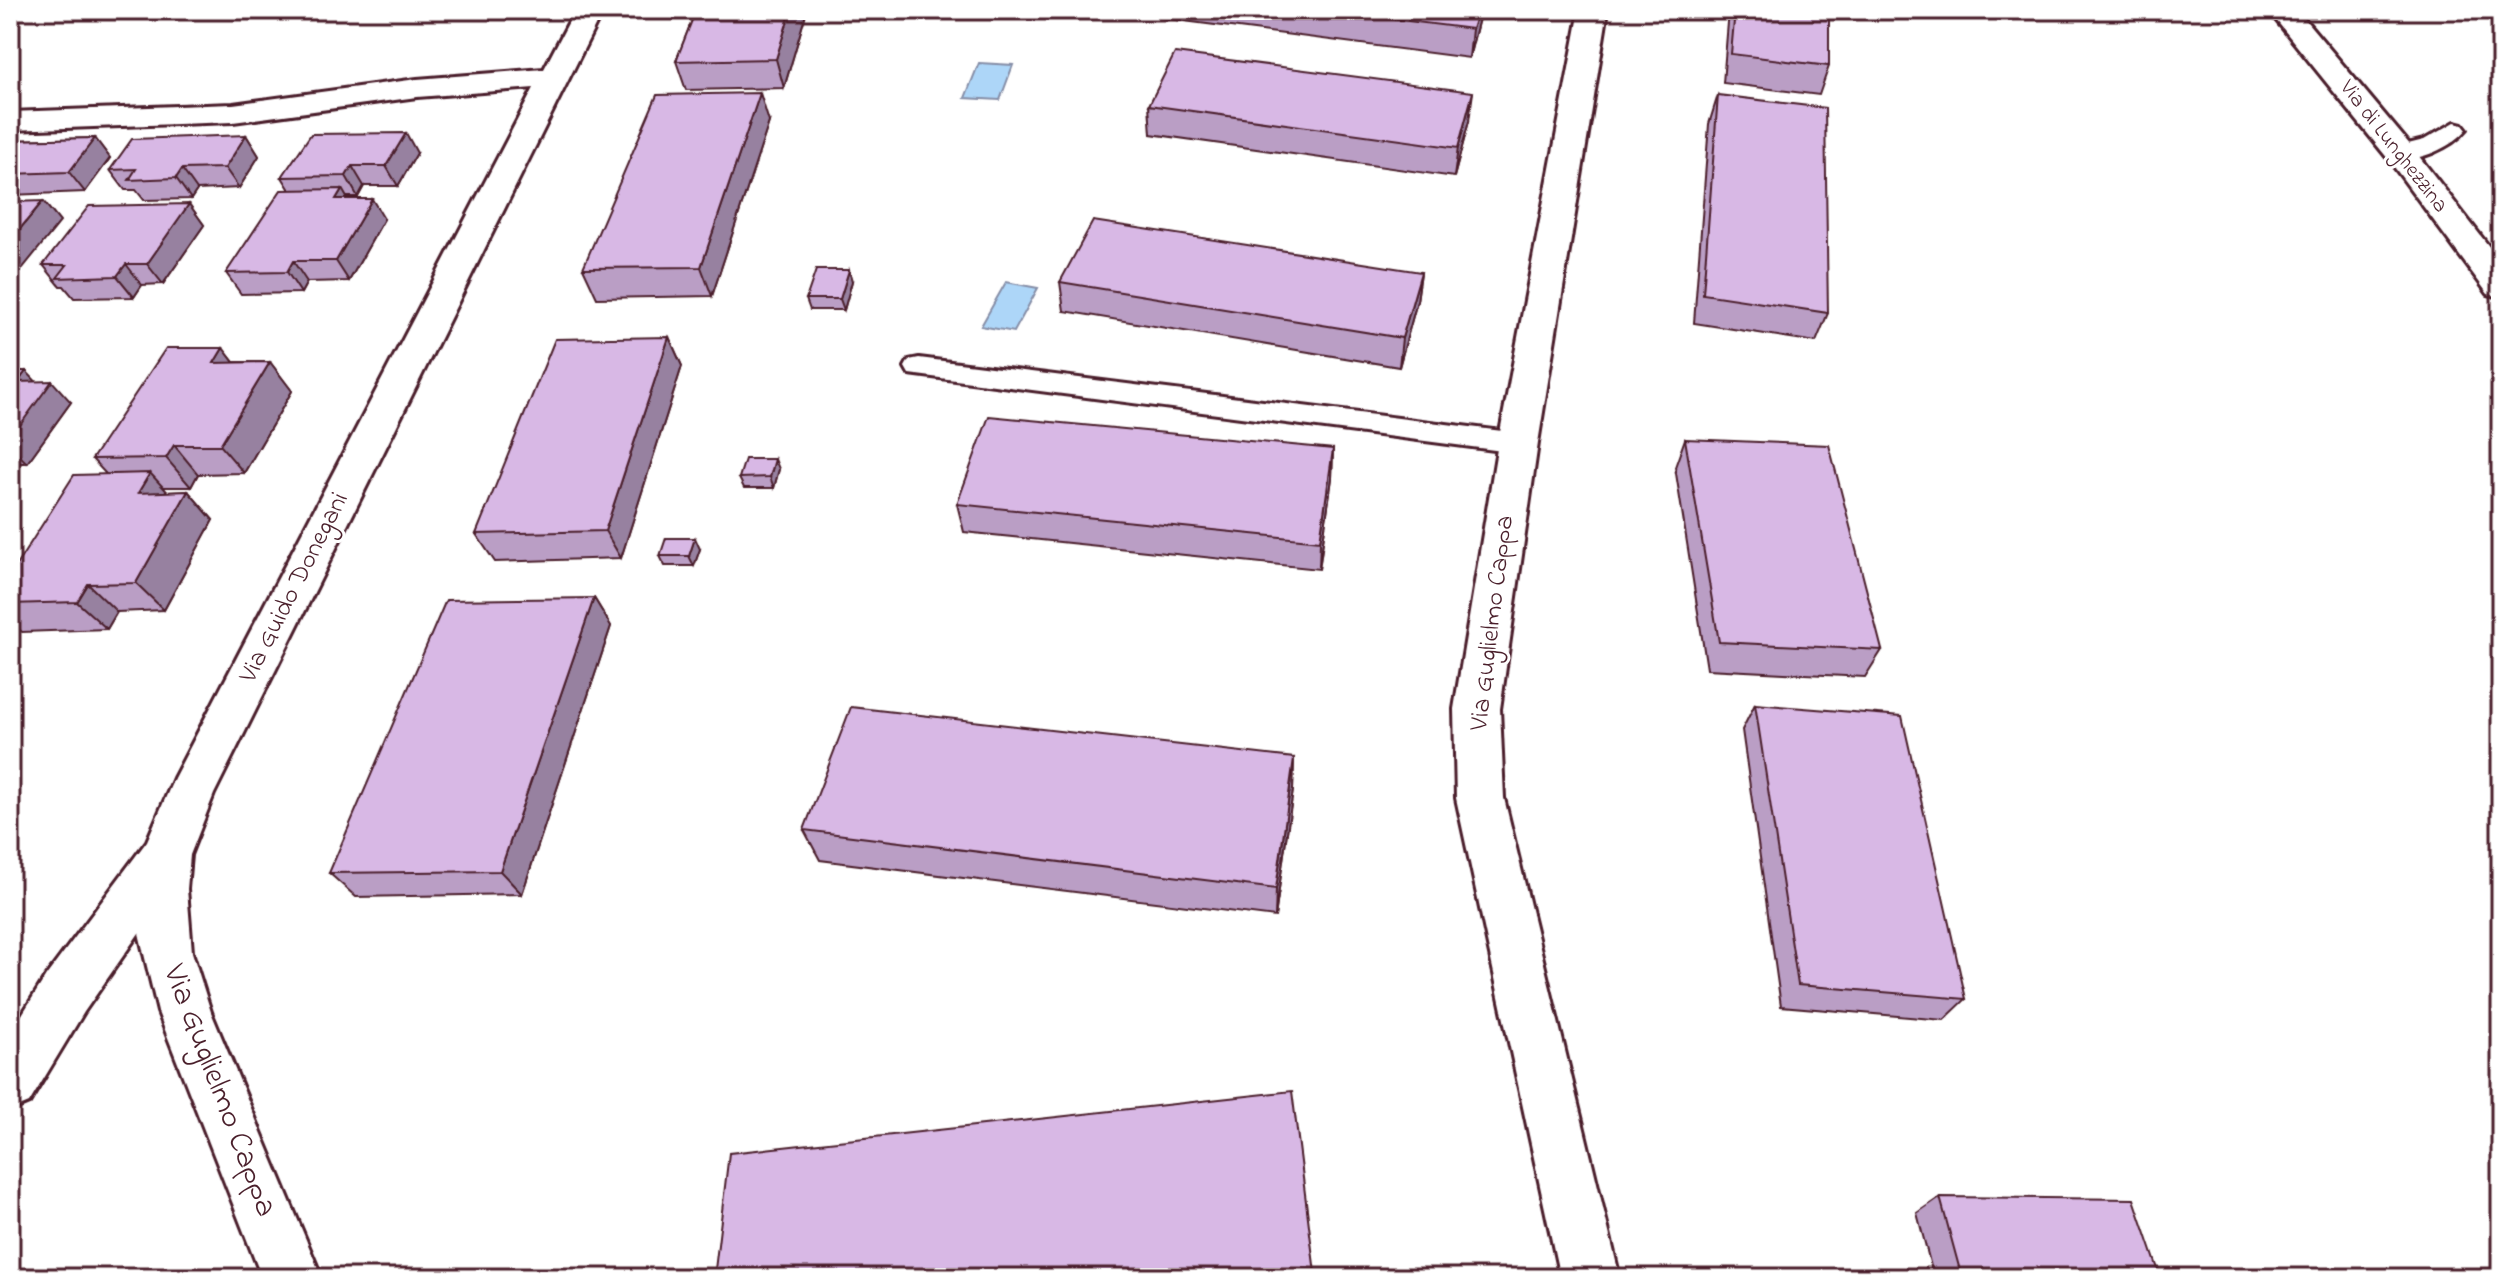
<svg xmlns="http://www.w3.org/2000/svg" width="2511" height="1288" font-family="'Indie Flower',sans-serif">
  <rect width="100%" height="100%" fill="#fff"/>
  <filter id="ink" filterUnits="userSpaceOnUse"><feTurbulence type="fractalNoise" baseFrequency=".0125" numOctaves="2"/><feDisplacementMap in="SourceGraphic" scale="16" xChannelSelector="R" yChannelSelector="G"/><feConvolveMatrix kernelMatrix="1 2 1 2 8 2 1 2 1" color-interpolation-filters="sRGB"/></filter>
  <g filter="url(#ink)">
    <path fill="#add6f8" stroke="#858da6" stroke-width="2" d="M979,63L1013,65L1000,100L965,98Z
      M1006,282L1038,288L1014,332L981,326Z"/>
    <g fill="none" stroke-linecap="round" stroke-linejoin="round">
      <g stroke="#4a1f2b" stroke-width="6">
        <path id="lane" d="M2455,122L2463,124L2467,129C2452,148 2415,164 2392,158L2388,153L2392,148L2424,140Z
          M919,358L1518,433L1528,436L1532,443L1528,450L1518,453L909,374L905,367L909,360Z"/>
      </g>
      <g stroke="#4a1f2b" stroke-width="6">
        <path id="street" d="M575,10H603L214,794L190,855L187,889L192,952L211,1012L322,1278H262L158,1012L139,933L84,1012L29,1103L10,1111V1034L46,976L147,841L174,778L534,88L417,97L233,122L10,130V112L233,104L417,79L544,69Z
          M1580,10H1608L1538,443L1500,709L1504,798L1620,1278H1560L1456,798L1454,709L1498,443Z"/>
      </g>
      <g stroke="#4a1f2b" stroke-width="6">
        <path id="secondary" d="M2268,10H2297L2411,146L2501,262V297L2488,294L2389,160Z"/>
      </g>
      <use href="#lane" fill="#fff" fill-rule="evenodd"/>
      <use href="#street" fill="#fff" fill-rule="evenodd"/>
      <use href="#secondary" fill="#fff" fill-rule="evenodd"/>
    </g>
    <path fill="#ba9ec5" stroke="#4a1f2b" stroke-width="2" d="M696,10H807L784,88L686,90L676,61Z
      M1160,10H1481L1469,58L1161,18Z
      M1729,10H1829V66L1819,95L1723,83Z
      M1718,95L1828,313L1816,342L1694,323L1709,124Z
      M1149,105L1469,121L1454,177L1151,134Z
      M769,122L712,296L597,298L583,268Z
      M246,135L259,156L239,188L197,190L191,199L144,200L136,190H125L110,170Z
      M95,138L110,158L85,192L10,195V140Z
      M417,153L398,186H364L358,197H346L348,199L384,219L349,281L307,282L301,293L241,294L226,273L290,190L282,177Z
      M189,204L204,225L163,284L142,285L134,297L74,298L64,286H60L43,265Z
      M1421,272L1417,301L1399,367L1064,311L1060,282Z
      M852,281L844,310H810L806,299Z
      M669,337L682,366L621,558L495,562L476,534Z
      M223,348L234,362H270L292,391L244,473L198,474L191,487H163L167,492L188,491L213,520L164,610L117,612L107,629L22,632L10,622V575L106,474L92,459Z
      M10,371L37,382L71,402L27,463H10Z
      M1685,439L1882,650L1865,677L1707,669L1675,467Z
      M1333,449L1332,478L1319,569L964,532L957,504Z
      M779,469L774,488H744L739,478Z
      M700,549L694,566H665L660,556Z
      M594,598L611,626L522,894L356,897L329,873Z
      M1755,704L1966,999L1944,1020L1781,1006L1742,730Z
      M1294,758L1293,790L1275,917L820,860L804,830Z
      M1940,1197L2161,1278H1934L1917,1213Z
      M1315,1273L1314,1278H714Z"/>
    <path fill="#9781a0" stroke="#4a1f2b" stroke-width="2" d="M791,10H807L784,88L776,59Z
      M1478,10H1481L1469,58L1472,29Z
      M1473,92L1469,121L1454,177L1458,148Z
      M760,93L769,122L712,296L701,267Z
      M406,133L417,153L398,186L386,166Z
      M246,135L259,156L239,188L225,168Z
      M95,138L110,158L85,192L69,172Z
      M352,166L364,186L358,197L346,176Z
      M182,169L197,190L191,199L176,178Z
      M342,189L354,210L336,199Z
      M372,199L384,219L349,281L336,261Z
      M43,201L60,222L10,284V241Z
      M189,204L204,225L163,284L147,264Z
      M293,261L307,282L301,293L287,272Z
      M126,264L142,285L134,297L117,276Z
      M849,270L852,281L844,310L840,299Z
      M1421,272L1417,301L1399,367L1402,338Z
      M669,337L682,366L621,558L605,531Z
      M223,348L245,377L214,363Z
      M270,362L292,391L244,473L220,445Z
      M26,371L45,391L52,381L71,402L27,463L10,446L18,382Z
      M174,445L198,474L191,487L166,458Z
      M1333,449L1332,478L1319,569L1320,541Z
      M775,459L779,469L774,488L770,477Z
      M150,473L176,501L138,493Z
      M188,491L213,520L164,610L136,583Z
      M695,538L700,549L694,566L689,556Z
      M88,584L117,612L107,629L77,602Z
      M594,598L611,626L522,894L500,871Z
      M1294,758L1293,790L1275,917L1276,889Z"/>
    <path fill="#d8b8e5" stroke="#4a1f2b" stroke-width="2" d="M696,10H791L776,59L676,61Z
      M1320,10H1478L1472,29Z
      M1735,10H1829V66L1731,54Z
      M1175,53L1473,92L1458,148L1149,105Z
      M760,93L701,267L583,268L657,95Z
      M1718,95L1825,108L1828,313L1703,294Z
      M406,133L386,166H352L346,176L282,177L311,134Z
      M246,135L225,168L182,169L176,178L129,180L136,169L110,170L132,139Z
      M95,138L69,172L10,174V140Z
      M342,189L336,199H372L336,261H293L287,272L226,273L281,190Z
      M43,201L10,241V202Z
      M189,204L147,264H126L117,276L57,278L67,265H43L89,206Z
      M1093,221L1421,272L1402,338L1060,282Z
      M816,270H849L840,299H806Z
      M669,337L605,531L476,534L555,339Z
      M166,348H223L214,363L270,362L220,445H174L166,458L92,459Z
      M10,371H26L18,382L52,381L10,439Z
      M989,416L1333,449L1320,541L957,504Z
      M1685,439L1829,445L1882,650L1719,642Z
      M745,459H775L770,477L739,478Z
      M150,473L138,493L188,491L136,583L88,584L77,602L10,604V575L74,475Z
      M666,538H695L689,556H660Z
      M594,598L500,871L329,873L446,600Z
      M1755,704L1902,716L1966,999L1798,985Z
      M851,707L1294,758L1276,889L804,830Z
      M1292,1091L1315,1273L1275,1278H714L729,1153Z
      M1940,1197L2134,1199L2161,1278H1962Z"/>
  </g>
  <g text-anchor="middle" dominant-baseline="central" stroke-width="6" stroke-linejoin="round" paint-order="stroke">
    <g font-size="22" fill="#4a1f2b" stroke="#fff">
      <text transform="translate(2393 147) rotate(52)">Via di Lunghezzina</text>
    </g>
    <g font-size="26" fill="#4a1f2b" stroke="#fff">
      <text transform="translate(295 588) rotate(-63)">Via Guido Donegani</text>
      <text transform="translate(1493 623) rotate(-83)">Via Guglielmo Cappa</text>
    </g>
    <g font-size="32" fill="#4a1f2b" stroke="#fff">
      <text transform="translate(219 1091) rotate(69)">Via Guglielmo Cappa</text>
    </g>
  </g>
  <rect width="2511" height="1288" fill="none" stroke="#fff" stroke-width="40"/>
  <rect x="20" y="20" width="2471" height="1248" fill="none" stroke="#4a1f2b" stroke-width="3" filter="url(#ink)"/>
</svg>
